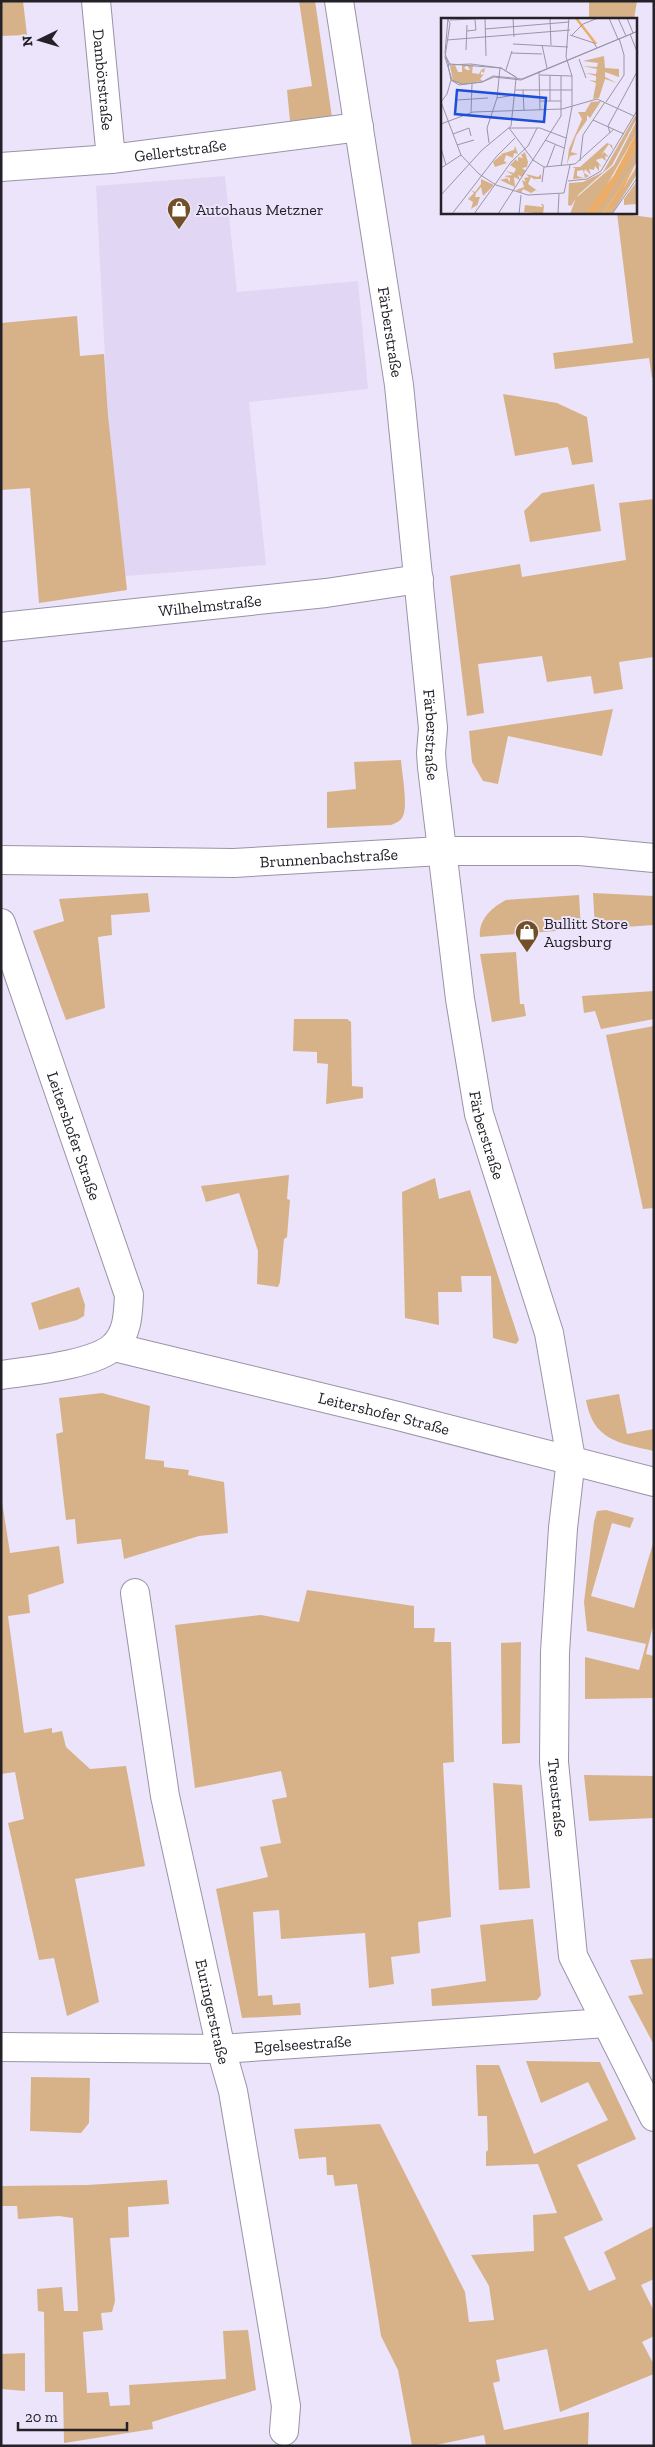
<svg xmlns="http://www.w3.org/2000/svg" width="655" height="2447" font-family="'Zilla Slab',serif">
  <rect width="100%" height="100%" fill="#ebe4fa"/>
  <path fill="#e1d7f4" d="M225,176L237,292L358,281L368,389L249,402L266,565L125,576L108,415L96,186Z"/>
  <path fill="#d7b289" d="M1,1H23L27,35L1,36Z
    M299,1H315L332,117L290,121L287,90L312,86Z
    M589,1H637L634,19H589Z
    M617,213L654,218V378H652L649,358L555,369L553,353L633,343Z
    M77,316L80,356L104,354L108,415L127,590L39,603L30,488L1,490V323Z
    M503,394L557,403L587,417L593,462L572,465L568,447L515,456Z
    M594,484L601,531L530,542L524,511L542,493Z
    M654,499V657L619,662L623,689L594,694L591,676L547,682L542,656L478,664L484,713L467,716L450,576L520,564L522,577L626,560L619,503Z
    M613,709L602,756L508,736L498,784L483,781L472,762L469,731Z
    M401,760C402,774 408,805 403,816C401,821 396,823 391,825L327,828V792L356,789L354,762Z
    M148,893L150,912L111,915L112,935L98,937L105,1008L66,1020L33,931L64,921L59,899Z
    M593,893L654,896V925L595,929Z
    M579,895L581,929L480,937C478,920 492,907 506,900Z
    M516,952L520,1004H524L526,1016L492,1022L480,954Z
    M654,991V1019L601,1029L595,1011L584,1013L582,996Z
    M294,1019H347L351,1022L352,1086L363,1087V1098L326,1104L328,1064L317,1063V1052L293,1051Z
    M654,1026V1211L653,1208L643,1209L606,1035Z
    M289,1175L287,1199L290,1200L287,1237L284,1239L280,1282L278,1287L257,1284L258,1251L239,1193L206,1202L201,1186Z
    M435,1178L439,1199L470,1190L519,1340L516,1344L493,1338L491,1276H461L462,1292H438L439,1325L405,1318L402,1192Z
    M79,1287L85,1305L84,1316L77,1320L39,1330L31,1303Z
    M102,1393L150,1406L145,1459L164,1461V1467L189,1470L188,1475L224,1482L228,1533L199,1536L124,1559L121,1539L77,1544L75,1519L66,1520L56,1434L63,1432L59,1398Z
    M619,1394L627,1434L654,1429V1451C618,1443 593,1440 586,1400Z
    M1,1495L10,1553L59,1546L64,1583L28,1595L30,1613L8,1616L24,1733L52,1728V1733L62,1731L66,1747L90,1769L126,1766L145,1866L75,1879L99,2002L67,2016L54,1958L39,1960L8,1823L24,1819L15,1772L1,1774Z
    M606,1510L634,1518L630,1528L612,1523L591,1596L634,1608L654,1540V1622L646,1654L654,1656V1698L585,1699V1657L639,1670L646,1644L587,1631L584,1602L594,1522L597,1511Z
    M307,1590L414,1606V1628H435L434,1642H451L454,1762L443,1763L451,1917L418,1922L420,1953L391,1957L394,1984L369,1988L365,1933L281,1939L279,1910L253,1912L258,1996L272,1995L273,2005L300,2003L301,2015L242,2018L216,1889L268,1877L260,1847L281,1843L272,1800L287,1797L281,1771L195,1788L175,1625L261,1615L299,1622Z
    M521,1642L520,1743L502,1744L501,1643Z
    M584,1775L654,1776V1818L589,1821Z
    M493,1783L522,1785L530,1888L499,1890Z
    M533,1919L541,1995L537,2000L432,2006L431,1989L486,1981L480,1925Z
    M654,1958V2045L628,1996L643,1994L630,1960Z
    M526,2061L600,2062L636,2139L577,2165L603,2220L564,2237L589,2291L616,2279L604,2252L654,2226V2279L641,2285L654,2311V2336L642,2342L654,2365V2374L560,2412L547,2349L496,2360L500,2381L493,2383L504,2430L589,2412L588,2446H486L484,2435L431,2446H412L398,2370L381,2336L357,2184L335,2186L333,2175H327L326,2157L299,2159L294,2129L380,2124L465,2292L469,2322L494,2320L489,2286L471,2255L534,2251L533,2215L557,2213L538,2164L486,2166V2152L488,2150L487,2116H478L476,2065H499L534,2154L608,2120L588,2082L541,2103Z
    M31,2077L90,2078L89,2123L81,2133L30,2131Z
    M167,2180L169,2204L128,2207L129,2237L110,2238L115,2301L112,2312L101,2313L103,2330L83,2332L87,2393L108,2392L110,2406L130,2405L129,2385L226,2379L223,2331L248,2330L256,2390L152,2422L153,2429L64,2443L63,2392H45L44,2312L38,2311L37,2289L62,2287L64,2311H78L73,2218L59,2216L18,2219L17,2206H1V2186L87,2185Z
    M25,2353V2391L1,2389V2354Z"/>
  <g fill="none" stroke-linecap="round" stroke-linejoin="round">
    <g stroke="#9a93a7" stroke-width="30">
      <g id="minor">
        <path id="s1" d="M96,1L111,159"/>
        <path id="s2" d="M339,1L399,385L433,728L431,753L432,767L460,999L479,1114L549,1333L571,1459L563,1528L555,1652L554,1762L573,1956L654,2117"/>
        <path id="s3" d="M1,167L111,159L359,127"/>
        <path id="s4" d="M1,627L326,593L419,579"/>
        <path id="s5" d="M1,923L129,1295C128,1313 128,1333 114,1346C95,1365 28,1371 1,1375"/>
        <path id="s6" d="M114,1347L394,1415L654,1482"/>
        <path id="s7" d="M135,1593L165,1796L221,2049L233,2091L286,2406L284,2431"/>
        <path id="s8" d="M1,2047L221,2049L606,2023"/>
      </g>
    </g>
    <g stroke="#9a93a7" stroke-width="30">
      <g id="tertiary">
        <path id="s9" d="M1,860L234,863L441,851H580L654,858"/>
      </g>
    </g>
    <use href="#minor" stroke="#fff" stroke-width="28"/>
    <use href="#tertiary" stroke="#fff" stroke-width="28"/>
  </g>
  <defs>
    <g id="shop-pin" transform="scale(1.25)"><path d="M0 17L-7.5 6A9.5 9.5 0 1 1 7.5 6Z" fill="#714f27" stroke="#ebe4fa"/><path d="M-5-2.5h2.3a2.7 3.5 0 0 1 5.4 0H5L5.5 6h-11ZM-1.5-2.5h3a1.5 2.3 0 0 0-3 0Z" fill="#fff"/></g>
  </defs>
  <g fill-rule="evenodd">
    <use href="#shop-pin" x="179" y="209"/>
    <use href="#shop-pin" x="527" y="932"/>
  </g>
  <g text-anchor="middle" dominant-baseline="central" stroke-width="4" stroke-linejoin="round" paint-order="stroke">
    <g font-size="16" fill="#242129" stroke="#ebe4fa">
      <text stroke="none"><textPath href="#s1" startOffset="79">Dambörstraße</textPath></text>
      <text stroke="none"><textPath href="#s3" startOffset="180">Gellertstraße</textPath></text>
      <text stroke="none"><textPath href="#s2" startOffset="335">Färberstraße</textPath></text>
      <text stroke="none"><textPath href="#s4" startOffset="210">Wilhelmstraße</textPath></text>
      <text stroke="none"><textPath href="#s2" startOffset="740">Färberstraße</textPath></text>
      <text stroke="none"><textPath href="#s9" startOffset="328">Brunnenbachstraße</textPath></text>
      <text stroke="none"><textPath href="#s2" startOffset="1145">Färberstraße</textPath></text>
      <text stroke="none"><textPath href="#s5" startOffset="225">Leitershofer Straße</textPath></text>
      <text stroke="none"><textPath href="#s6" startOffset="278">Leitershofer Straße</textPath></text>
      <text stroke="none"><textPath href="#s2" startOffset="1820">Treustraße</textPath></text>
      <text stroke="none"><textPath href="#s7" startOffset="426">Euringerstraße</textPath></text>
      <text stroke="none"><textPath href="#s8" startOffset="302">Egelseestraße</textPath></text>
    </g>
    <g font-size="16" fill="#242129" stroke="#ebe4fa" text-anchor="start">
      <text x="196" y="209">Autohaus Metzner</text>
      <text x="544" y="923">Bullitt Store<tspan x="544" dy="18">Augsburg</tspan></text>
    </g>
  </g>
  <g transform="translate(441 18)">
    <rect width="196" height="196" fill="#ebe4fa"/>
    <path d="M163,38L164,50L178,51V59L164,54V59L176,65L164,61L158,80L152,81L155,65L148,62L155,63V58L144,55L155,56L156,51L141,48L156,49L157,45L142,43ZM14,47L17,54H21V47H26L23,50L26,52H29L26,47H32L31,55L38,56L40,52L44,50L43,55L40,53V57L43,56L39,61L42,63L19,66L12,63L9,48ZM160,83L149,100L146,97V102L135,118L130,134L137,136L129,138L126,146L128,131L141,101L137,94H144L150,84ZM194,98L196,100L171,147L138,176L130,188L127,187L128,165L142,164L162,154ZM196,102V114L163,172L144,196H129L135,180L173,147ZM166,125L171,127L172,132L168,126L160,137L163,134L168,139L164,138L165,143L161,140L155,142L161,149L158,147V153L154,148L153,152L148,151L150,157L144,151L143,155L148,158L144,160L142,152L136,153V158L143,160L132,161L134,150L131,149H139ZM74,128L77,136L73,135L72,140L65,137L63,143L66,145L54,149L52,144L60,137L62,140L60,136L73,132ZM196,128V143L162,196H154ZM84,134L87,144L86,149L81,150L85,153L81,159L77,157L79,162L73,159L74,169L59,162L66,160L69,164V160L63,158L72,157L65,153L73,155L75,151L69,147L75,141L77,144V139L82,140L80,137ZM196,148V156L190,166L171,196H166ZM85,156L97,159L100,156V161H93L99,166L90,159L87,166L101,176L95,172L90,175L82,171L80,175L75,172L83,169L81,162L85,164L83,160L88,159ZM40,161L53,167L42,178L40,169L35,175L34,179H39L34,194L36,187L30,191L32,184L27,181L33,175L30,172L34,174L40,166ZM196,163V186L183,187V181ZM100,186H102L103,188L102,196L83,194L84,187L102,189Z" fill="#d7b289"/>
    <path d="M196,114V128L164,183L154,196H144L173,157ZM196,143L180,175L166,196H162Z" fill="#ebad67"/>
    <path fill="none" stroke="#ebad67" stroke-width="2.5" d="M135,0L155,26"/>
    <path fill="none" stroke="#9b96a6" stroke-width="1" d="M6,0L9,5L4,39L11,62L21,66L41,64L52,58L81,61L197,13M7,0L4,35L8,48M44,0L45,38M72,0L73,19M109,0L110,27M168,0L177,21M177,0L185,18M186,0L192,15M9,2L58,0M44,11L128,4M26,13L35,12L34,2M189,16L197,36M129,17L153,25L156,30M131,17L142,6L157,0M6,22L129,12M72,26L127,29M101,27L106,50M25,32L26,7M70,35L101,36M5,39L9,46L60,50L75,59M138,41L145,60M7,47L10,62L18,67L41,64L53,59L80,62L197,13M7,47L30,46L60,50L76,60M65,52L71,33M98,53L99,92M99,57L131,58M74,72H131M82,72L83,93M56,80L74,77M16,82L47,80M99,83H120M109,83V57M0,84L20,137L38,156L55,167L87,177L123,175L129,147M0,84L6,76L10,62M165,84L183,57V37L178,20M30,95L31,66M152,102L183,116M0,106L32,94L121,91L156,81L193,98M68,110L92,142L103,149L134,146L173,111M68,110H99L125,120M169,115L167,108L197,52M12,116L28,110L30,118M104,122L123,130M48,125L46,110L56,80L59,50M16,127L33,122M0,130L5,147M139,143L142,117L164,84M106,148L114,127M120,148L131,89V58L125,39L128,0M0,150L20,137M127,163L146,161L160,153L197,91M101,164L103,149M0,177L41,132L70,108L75,61M11,196L55,139L74,120M33,196L70,144L87,128L96,110M57,196L120,98V58M78,196L80,177M117,196L118,176M171,196L197,159"/>
    <path fill="#1d4ed8" fill-opacity="0.15" stroke="#1d4ed8" stroke-width="2.5" d="M16,72L105,80L103,104L14,96Z"/>
    <rect width="196" height="196" fill="none" stroke="#242129" stroke-width="2.5"/>
  </g>
  <rect width="655" height="2447" fill="none" stroke="#242129" stroke-width="5"/>
  <g transform="translate(40 40) rotate(265)" stroke="#ebe4fa" stroke-width="4" paint-order="stroke">
  <path d="M0-4L9 19L0 12L-9 19Z" fill="#242129"/>
  <text y="-8" font-size="14" font-weight="bold" text-anchor="middle" fill="#242129">N</text>
  </g>
  <path d="M18 2422v8h109v-8" fill="none" stroke="#242129" stroke-width="2.5"/>
  <text x="25" y="2422" font-size="15" fill="#242129" stroke="#ebe4fa" stroke-width="4" paint-order="stroke">20 m</text>
</svg>
